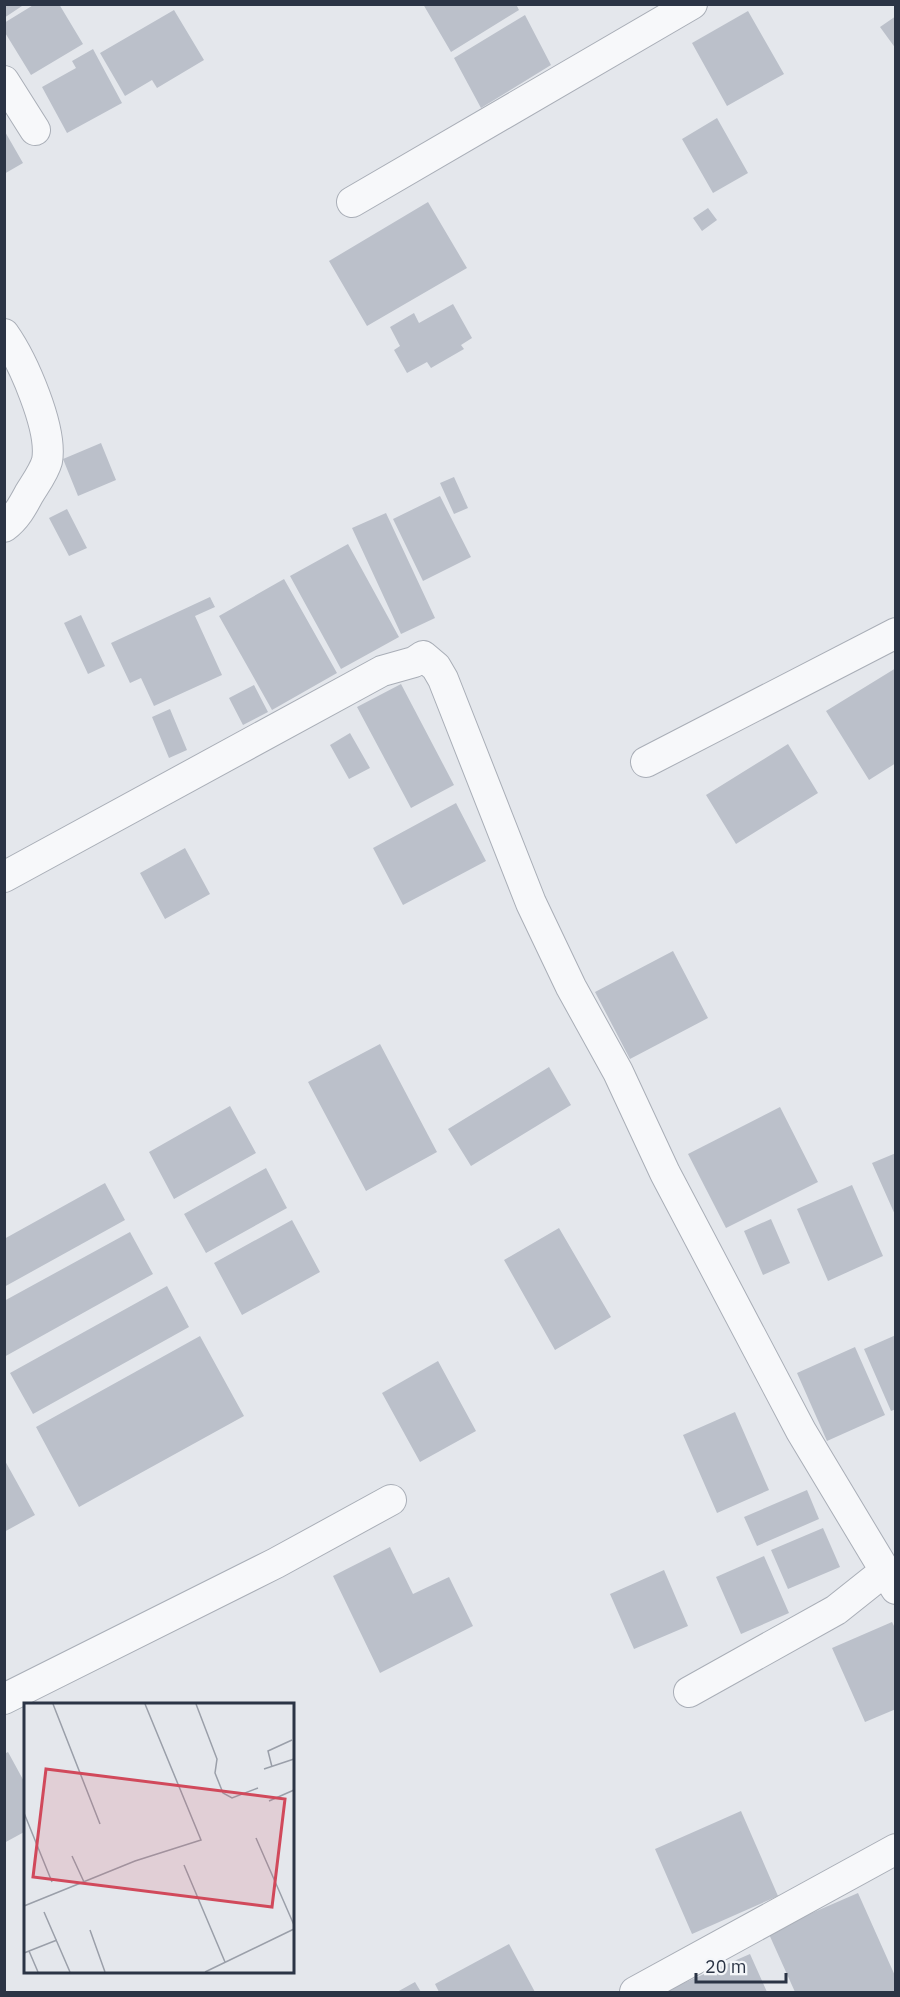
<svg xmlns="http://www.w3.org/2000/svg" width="900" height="1997" font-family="'IBM Plex Sans',sans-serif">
  <rect width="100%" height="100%" fill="#e4e7ec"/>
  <path fill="#bbc0ca" d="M4,4H25L4,18Z
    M35,4H59L83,44L31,75L4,31V23Z
    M423,4H516L519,10L451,52Z
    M174,10L204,60L157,88L152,80L125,96L100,53Z
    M748,11L784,74L727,106L692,43Z
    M525,15L551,65L481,108L454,58Z
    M896,16V49L880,27Z
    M93,49L122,103L67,133L42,87L76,68L72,61Z
    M717,118L748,173L713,193L682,139Z
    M4,130L23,163L4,174Z
    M428,202L467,268L367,326L329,261Z
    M708,208L717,220L702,231L693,218Z
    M453,304L472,338L461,345L464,349L431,368L427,362L407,373L394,350L400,346L390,327L414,313L419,323Z
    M101,443L116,480L78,496L63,459Z
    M454,477L468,508L454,514L440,483Z
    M440,496L471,557L423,581L393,519Z
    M67,509L87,548L69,556L49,518Z
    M386,513L435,618L401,634L352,528Z
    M348,544L399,637L341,669L290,576Z
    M284,579L337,673L272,710L219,616Z
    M210,597L215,607L195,616L222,675L154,706L141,678L130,683L111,643Z
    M81,615L105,666L88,674L64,623Z
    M896,668V763L869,780L826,711Z
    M401,684L454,785L411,808L357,707Z
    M254,685L268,712L243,725L229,698Z
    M170,709L187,750L169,758L152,717Z
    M350,733L370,768L349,779L330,745Z
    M788,744L818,793L736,844L706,795Z
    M456,803L486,861L403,905L373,848Z
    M185,848L210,894L165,919L140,873Z
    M673,951L708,1018L630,1059L595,992Z
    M380,1044L437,1152L366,1191L308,1082Z
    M549,1067L571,1105L471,1166L448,1129Z
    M230,1106L256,1153L174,1199L149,1152Z
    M780,1107L818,1182L726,1228L688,1154Z
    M896,1153V1217L872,1163Z
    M266,1168L287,1208L206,1253L184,1214Z
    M105,1183L125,1220L4,1287V1239Z
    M852,1185L883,1256L828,1281L797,1209Z
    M771,1219L790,1263L763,1275L744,1231Z
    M292,1220L320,1272L242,1315L214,1263Z
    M559,1228L611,1317L555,1350L504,1260Z
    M130,1232L153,1274L4,1357V1301Z
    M167,1286L189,1327L33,1414L10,1373Z
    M896,1335V1409L891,1411L864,1349Z
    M200,1336L244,1416L79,1507L36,1427Z
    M855,1347L885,1415L827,1441L797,1373Z
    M438,1361L476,1431L420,1462L382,1393Z
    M735,1412L769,1490L717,1513L683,1435Z
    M4,1459L35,1515L4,1532Z
    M807,1490L819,1519L757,1546L744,1517Z
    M823,1528L840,1567L788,1589L771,1550Z
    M390,1547L413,1594L449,1577L473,1626L380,1673L333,1576Z
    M764,1556L789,1613L741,1634L716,1577Z
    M664,1570L688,1626L634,1649L610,1594Z
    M892,1622L896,1630V1709L865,1722L832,1648Z
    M8,1752L26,1785V1831L4,1843V1754Z
    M741,1811L778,1896L692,1934L655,1849Z
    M858,1893L896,1978V1992H795L768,1932Z
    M509,1944L535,1992H439L435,1984Z
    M750,1954L767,1992H663Z
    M415,1982L421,1992H397Z"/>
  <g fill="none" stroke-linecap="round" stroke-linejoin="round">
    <g stroke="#a9aeb7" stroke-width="32">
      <path id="minor" d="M4,81L35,130
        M352,202L692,4
        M4,334C23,361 53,429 47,461C44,472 35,484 29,494C22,507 16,518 4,527
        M646,762L896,633
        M4,877L382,671L414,662L423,656L436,667L443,679L531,903L571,987L618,1072L665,1173L801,1431L896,1589
        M689,1692L836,1610L885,1571
        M4,1699L276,1563L391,1500
        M635,1992L896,1849"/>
    </g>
    <use href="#minor" stroke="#f7f8fa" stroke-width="30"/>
  </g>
  <g transform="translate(24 1703)">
    <rect width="270" height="270" fill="#e4e7ec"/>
    <path fill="none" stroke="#9a9fa9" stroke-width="1.5" d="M29,1L76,121M172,1L193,56L191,70L199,90L208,95L234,85M248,64L244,48L268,37M240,66L270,56M245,98L270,87M0,110L28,179M232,135L270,222M48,153L60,179M160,162L201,259M0,203L111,158L177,137L121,1M20,209L46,269M66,227L81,269M5,248L14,269M0,250L33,237M181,269L270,226"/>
    <path fill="#d1495b" fill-opacity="0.15" stroke="#d1495b" stroke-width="3" d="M22,66L261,96L248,204L9,174Z"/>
    <rect width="270" height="270" fill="none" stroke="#2b3445" stroke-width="3"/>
  </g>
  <rect width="900" height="1997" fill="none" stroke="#2b3445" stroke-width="12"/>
  <path d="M696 1973v9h90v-9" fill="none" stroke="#2b3445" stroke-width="3"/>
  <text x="705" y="1973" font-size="18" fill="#2b3445" stroke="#f4f6f9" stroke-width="4.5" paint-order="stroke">20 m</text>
</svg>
